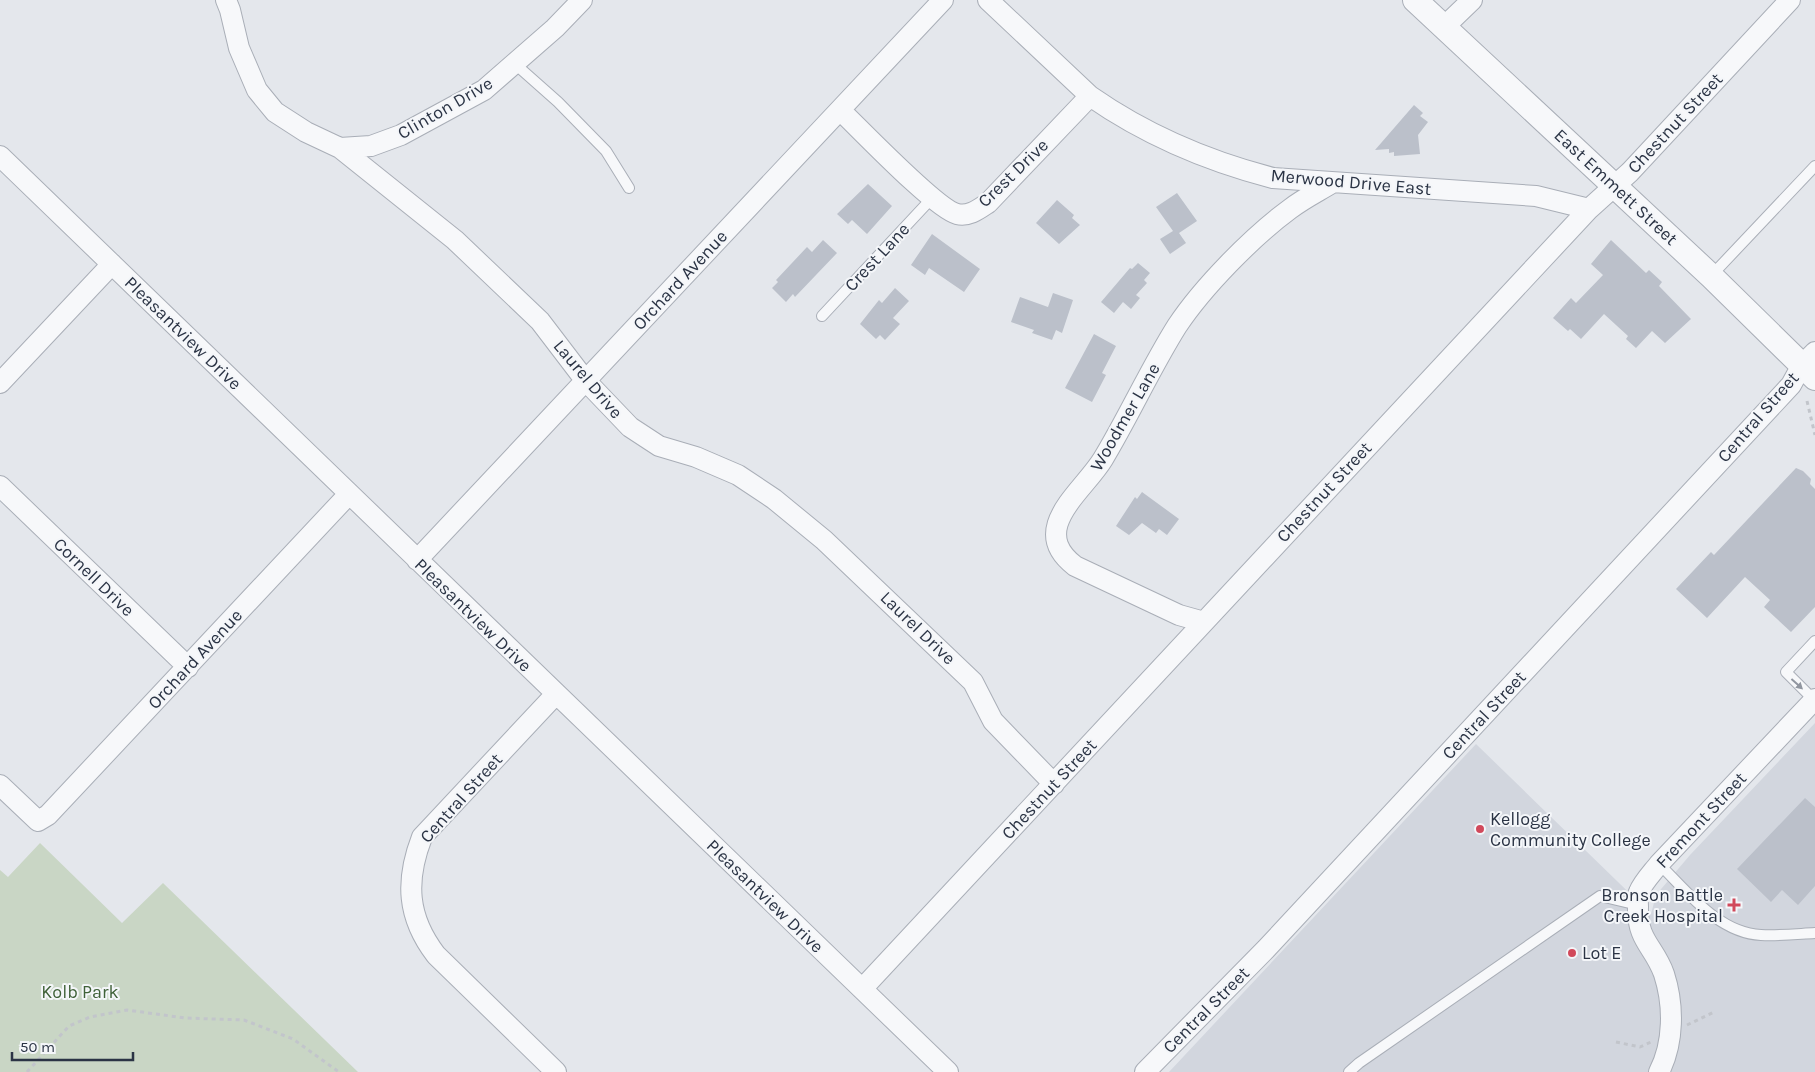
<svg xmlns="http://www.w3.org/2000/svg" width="1815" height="1072" font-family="Karla,sans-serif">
  <rect width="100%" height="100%" fill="#e4e7ec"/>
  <path fill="#d2d6de" d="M1815,723V1072H1169L1476,744L1651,914L1656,895L1690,855Z"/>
  <path fill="#c9d6c5" d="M40,843L122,923L163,883L358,1072H0V870L8,877Z"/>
  <path fill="#bbc0ca" d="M1414,105L1423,113L1420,116L1428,122L1418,135L1420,154L1394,156V152L1389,153V149L1375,150Z
    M868,184L892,206L867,234L852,220L848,224L837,214Z
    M1177,193L1197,221L1179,233L1186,243L1170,254L1160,239L1173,231L1156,207Z
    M1057,200L1074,215L1072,218L1080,225L1059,244L1036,223Z
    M932,234L980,269L964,292L929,268L925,275L911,265Z
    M823,240L837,253L795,297L793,294L786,302L772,288L778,282L776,280L807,247L812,252Z
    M1611,240L1646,273L1649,270L1662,282L1659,286L1691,319L1665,343L1652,331L1636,348L1626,339L1628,336L1604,314L1581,339L1570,329L1568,331L1553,318L1571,298L1576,303L1603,275L1591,264Z
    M1138,263L1150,273L1144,280L1147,283L1136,295L1140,298L1131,309L1123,302L1114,313L1101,302L1130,268L1132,269Z
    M895,288L909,301L893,318L900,324L885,340L880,335L876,339L860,324L879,300L882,303Z
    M1053,293L1073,300L1062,333L1056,330L1052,340L1032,333L1034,330L1011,322L1020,297L1048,307Z
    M1094,334L1116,346L1102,373L1106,375L1092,402L1065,388Z
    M1796,468L1803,471L1811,479L1810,484L1815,489V607L1791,632L1764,607L1770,600L1745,577L1707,618L1676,589L1711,552L1714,555Z
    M1142,492L1179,519L1167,535L1159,529L1156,533L1142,523L1129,535L1116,526L1135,497L1137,499Z
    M1805,798L1815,807V886L1798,905L1782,890L1771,902L1737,869Z"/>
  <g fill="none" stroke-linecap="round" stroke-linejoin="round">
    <g stroke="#a9aeb7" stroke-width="12">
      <path id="service" d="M514,63L558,102L606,151L629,188
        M1711,276L1815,166
        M822,316L932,198
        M1814,700L1786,672L1815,641
        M1659,864C1687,891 1718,933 1761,935C1779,936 1797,934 1815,933
        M1349,1072L1359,1063L1600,896L1638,905"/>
    </g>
    <g stroke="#a9aeb7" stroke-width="22">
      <path id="minor" d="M226,0L230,10L239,48L257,90L275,112L306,132L340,148L455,240L540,321L585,380L630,427L659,446L696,457L738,475L774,499L824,540L973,682L993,721L1054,784
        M988,0L1090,96C1146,135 1207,161 1273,178L1536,196L1589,209
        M1444,27L1472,0
        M840,110C860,129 936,209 957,214C969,217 979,209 988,203L1090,96
        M340,148L371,146L401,135L484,90L555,28L582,0
        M0,156L948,1072
        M0,383L112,264
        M0,486L188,667
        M417,560L943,0
        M1204,622L1179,615L1075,566C1027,529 1083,492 1103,459C1129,416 1150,369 1177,326C1203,287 1252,237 1290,209C1303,199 1319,191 1332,183
        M555,695L422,837C405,881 407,917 436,955L556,1072
        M0,785L38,821L48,815L349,494
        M862,989L1589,209L1630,172L1790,0
        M1145,1072L1266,949L1791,385L1802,365L1815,352
        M1659,1072C1674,1043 1674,1005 1664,974C1654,946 1637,941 1638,907C1638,903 1637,896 1639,892C1643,882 1653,872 1659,864L1815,699"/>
    </g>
    <g stroke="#a9aeb7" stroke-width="26">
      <path id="tertiary" d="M1415,0L1711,276L1815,378"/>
    </g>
    <path stroke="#c2c5cb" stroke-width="3" stroke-dasharray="4 4" stroke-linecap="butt" d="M1807,401L1815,435
      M1687,1025L1714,1012
      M1616,1042L1640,1047L1651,1042
      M27,1072L69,1026L90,1017L127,1010L185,1018L244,1020L293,1039L339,1072"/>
    <use href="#service" stroke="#f7f8fa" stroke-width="10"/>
    <use href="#minor" stroke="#f7f8fa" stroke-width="20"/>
    <use href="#tertiary" stroke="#f7f8fa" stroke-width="24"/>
  </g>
  <defs><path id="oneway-solid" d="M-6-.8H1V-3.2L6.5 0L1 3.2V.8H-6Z" transform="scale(1.25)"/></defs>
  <use fill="#9196a0" href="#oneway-solid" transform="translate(1797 684) rotate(42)"/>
  <g fill="#d1495b" stroke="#f4f6f9" stroke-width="2">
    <circle cx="1480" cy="829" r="5"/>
    <path d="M1731.5 897.5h5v5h5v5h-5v5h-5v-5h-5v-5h5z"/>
    <circle cx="1572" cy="953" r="5"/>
  </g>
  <g text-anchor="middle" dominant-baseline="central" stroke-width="4" stroke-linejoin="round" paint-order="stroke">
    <g font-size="18" fill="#2b3445" stroke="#f4f6f9">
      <text transform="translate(445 108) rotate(-30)">Clinton Drive</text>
      <text transform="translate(1675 123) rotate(-47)">Chestnut Street</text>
      <text transform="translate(1013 173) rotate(-44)">Crest Drive</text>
      <text transform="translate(1351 182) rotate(5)">Merwood Drive East</text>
      <text transform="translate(1616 187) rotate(43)">East Emmett Street</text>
      <text transform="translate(877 257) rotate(-47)">Crest Lane</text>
      <text transform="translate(680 280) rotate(-47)">Orchard Avenue</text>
      <text transform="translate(183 333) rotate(44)">Pleasantview Drive</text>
      <text transform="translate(588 379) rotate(50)">Laurel Drive</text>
      <text transform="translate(1125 417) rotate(-60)">Woodmer Lane</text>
      <text transform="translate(1758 417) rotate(-49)">Central Street</text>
      <text transform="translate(1324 492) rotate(-47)">Chestnut Street</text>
      <text transform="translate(94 577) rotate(44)">Cornell Drive</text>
      <text transform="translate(473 615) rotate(44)">Pleasantview Drive</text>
      <text transform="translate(918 628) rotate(44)">Laurel Drive</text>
      <text transform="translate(195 659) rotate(-47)">Orchard Avenue</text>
      <text transform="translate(1484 715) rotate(-47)">Central Street</text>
      <text transform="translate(1049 789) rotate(-47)">Chestnut Street</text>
      <text transform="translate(461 798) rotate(-48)">Central Street</text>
      <text transform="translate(1701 820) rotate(-47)">Fremont Street</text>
      <text transform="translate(765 896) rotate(44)">Pleasantview Drive</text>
      <text transform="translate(1206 1010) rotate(-45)">Central Street</text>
    </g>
    <g font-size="18" fill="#2b3445" stroke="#f4f6f9" text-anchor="start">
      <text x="1490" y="819">Kellogg<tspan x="1490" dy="21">Community College</tspan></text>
      <text x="1723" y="895" text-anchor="end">Bronson Battle<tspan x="1723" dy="21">Creek Hospital</tspan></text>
      <text x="1582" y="953">Lot E</text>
    </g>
    <g font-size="18" fill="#3f6138" stroke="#f4f6f9">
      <text x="80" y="992">Kolb Park</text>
    </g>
  </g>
  <path d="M12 1052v8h121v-8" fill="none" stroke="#2b3445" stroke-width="2.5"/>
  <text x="20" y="1052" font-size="15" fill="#2b3445" stroke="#f4f6f9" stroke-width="4" paint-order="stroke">50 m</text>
</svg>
